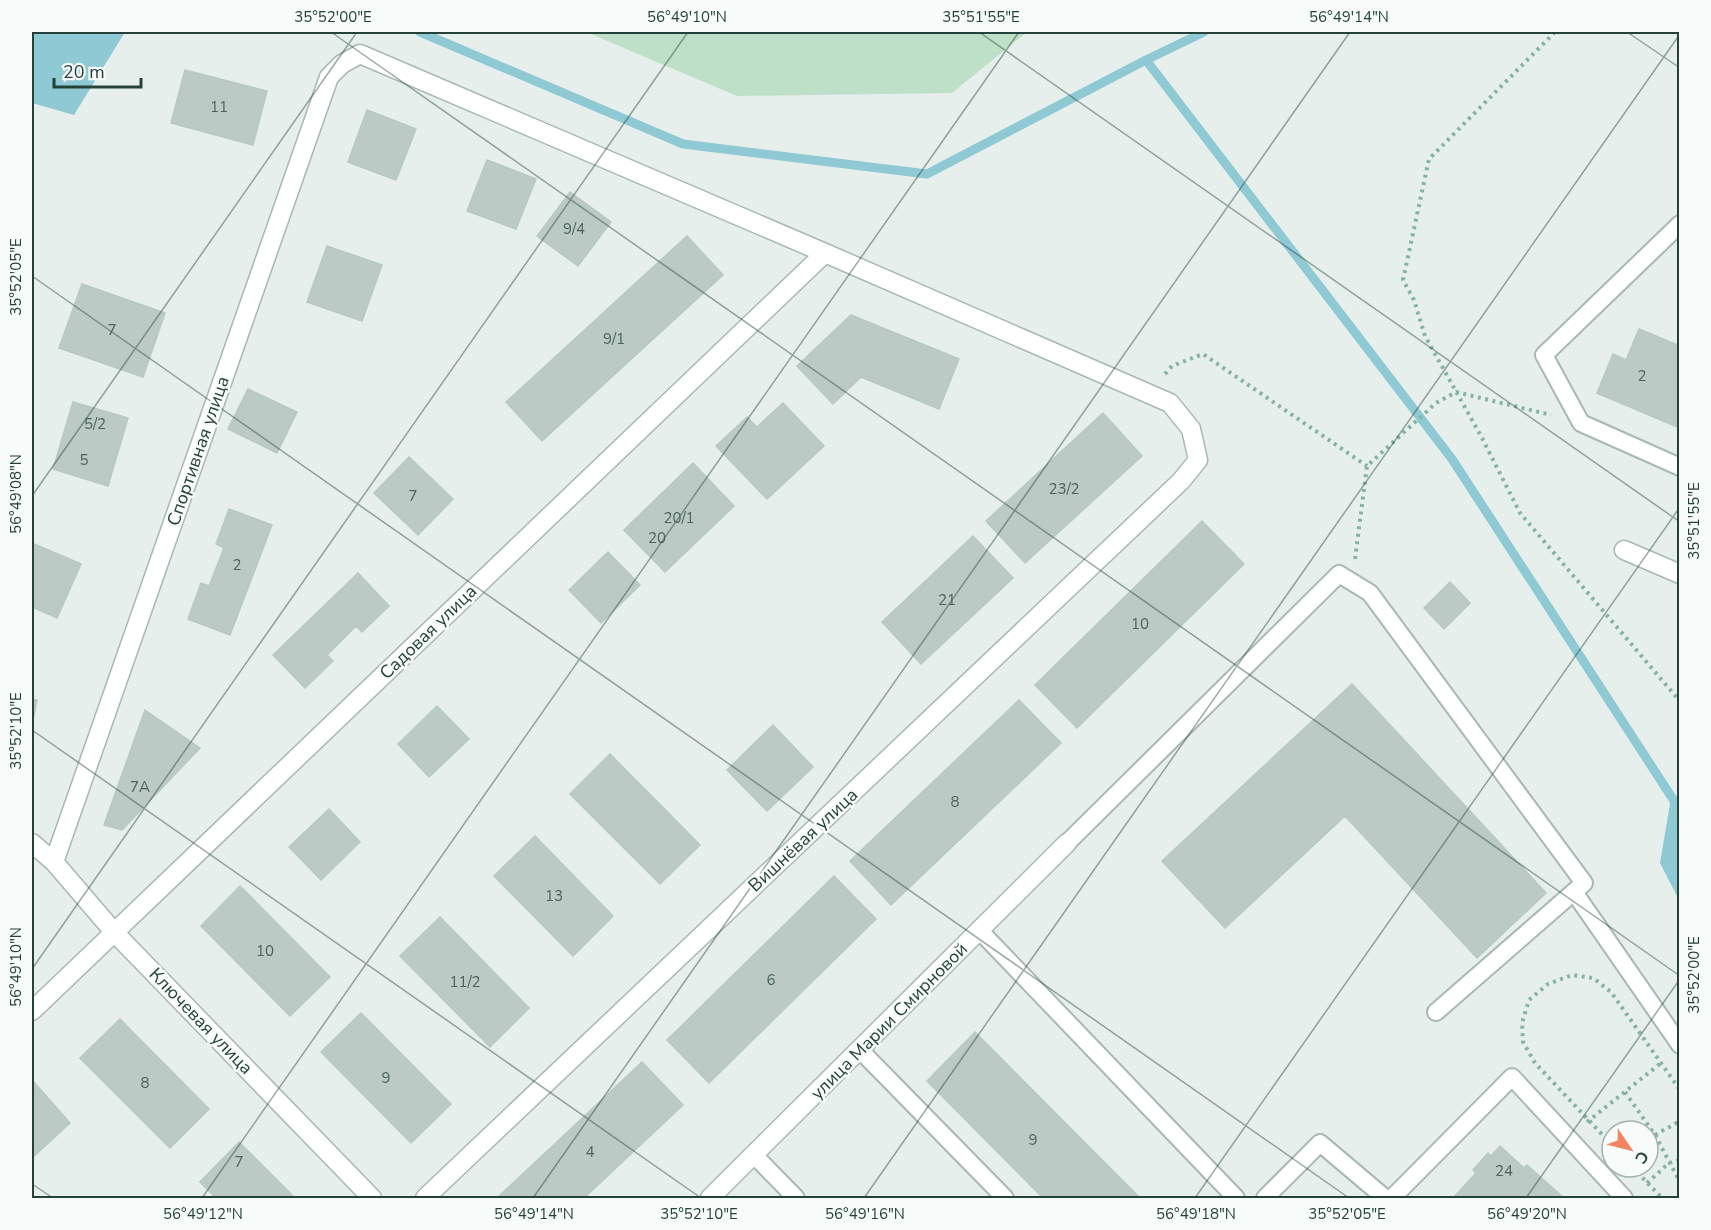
<svg xmlns="http://www.w3.org/2000/svg" width="1711" height="1230" font-family="'Nunito Sans',sans-serif">
  <rect width="100%" height="100%" fill="#e6efeb"/>
  <path fill="#bfe0c8" d="M586,32H1027L952,93L737,96Z"/>
  <path fill="#8ec9d4" d="M32,32H125L74,115L32,103Z
    M1679,797H1680L1679,900L1660,863L1671,798Z"/>
  <g fill="none" stroke-linecap="round" stroke-linejoin="round">
    <path stroke="#8ec9d4" stroke-width="9" d="M420,32L683,144L927,174L1146,60L1204,32
      M1146,60L1452,459L1680,810"/>
  </g>
  <path fill="#bbcac4" stroke="#b8c9c2" stroke-width="1.5" d="M185,70L267,91L253,145L171,123Z
    M367,110L416,129L396,180L348,162Z
    M487,160L536,179L516,229L467,211Z
    M570,192L611,222L578,266L537,236Z
    M687,236L723,275L542,441L506,402Z
    M327,246L382,265L362,321L307,302Z
    M82,284L165,313L143,377L59,348Z
    M851,315L959,359L939,409L861,377L833,404L797,366Z
    M1639,329L1680,346V428L1597,393L1613,354L1626,360Z
    M248,389L297,412L277,453L228,429Z
    M73,402L128,418L108,486L53,469Z
    M783,403L824,446L767,499L716,446L747,417L757,427Z
    M1103,413L1142,456L1025,563L986,521Z
    M409,457L453,499L418,535L374,493Z
    M693,463L734,506L665,572L624,530Z
    M229,509L272,525L230,635L188,619L201,583L209,586L224,548L216,544Z
    M1202,521L1244,564L1077,728L1035,685Z
    M973,536L1013,578L921,664L882,622Z
    M34,544L81,564L57,618L32,607V550Z
    M608,552L640,585L601,623L569,590Z
    M358,573L389,606L362,632L356,626L327,655L333,661L305,688L273,655Z
    M1450,582L1470,603L1444,629L1424,608Z
    M1352,684L1546,893L1477,958L1345,816L1225,928L1162,861Z
    M32,699L37,700L32,725Z
    M1019,700L1061,743L891,905L850,861Z
    M437,706L469,739L429,777L398,744Z
    M145,710L200,748L122,830L104,825Z
    M773,725L813,767L767,811L727,770Z
    M610,754L700,845L660,884L570,794Z
    M329,809L360,842L321,880L289,847Z
    M535,836L613,916L573,956L494,876Z
    M834,876L876,919L709,1083L667,1040Z
    M240,886L330,977L290,1016L201,926Z
    M440,917L529,1008L490,1047L400,956Z
    M361,1013L451,1104L411,1143L321,1052Z
    M120,1019L209,1109L170,1148L80,1058Z
    M975,1032L1140,1198H1043L927,1081Z
    M642,1062L683,1105L584,1198H497Z
    M32,1080L70,1123L32,1158Z
    M239,1142L295,1198H216L200,1182Z
    M1500,1146L1524,1168L1527,1165L1564,1198H1455L1454,1197L1476,1173L1473,1170L1488,1153L1491,1156Z"/>
  <g fill="none" stroke-linecap="round" stroke-linejoin="round">
    <g stroke="#a8b8b2" stroke-width="20">
      <path id="service" d="M1680,224L1544,355L1581,423L1680,467
        M1067,843L1339,574L1370,593L1584,883L1436,1012
        M1574,892L1680,1045
        M979,930L1236,1198
        M860,1050L1005,1198
        M754,1155L796,1198
        M1265,1198L1320,1143L1385,1198
        M1392,1198L1512,1077L1624,1198"/>
    </g>
    <g stroke="#a8b8b2" stroke-width="21">
      <path id="minor" d="M1624,550L1680,574
        M32,843L54,862L114,932L372,1198
        M54,862L329,77L342,64L360,54L825,253L1170,403L1191,429L1198,460L1181,481L425,1198
        M32,1011L825,253
        M710,1198L1067,843"/>
    </g>
    <path stroke="#86b3a5" stroke-width="4" stroke-dasharray="3 4.5" stroke-linecap="butt" d="M1555,32L1429,159L1403,280L1414,300L1425,336L1481,436L1520,513L1678,699H1680
      M1165,374L1172,366L1203,354L1367,466
      M1355,559L1367,466L1436,403L1456,392L1551,415
      M1625,1092L1655,1135L1680,1182
      M1587,1122L1661,1063
      M1655,1135L1680,1121
      M1612,1145L1535,1063L1523,1042L1522,1023L1529,1000L1548,984L1572,975L1593,978L1611,992L1680,1090
      M1632,1167L1662,1198
      M1647,1183L1669,1163L1680,1160"/>
    <use href="#service" stroke="#fff" stroke-width="16"/>
    <use href="#minor" stroke="#fff" stroke-width="18"/>
  </g>
  <path fill="none" stroke="#24423a" stroke-width="1.5" stroke-opacity="0.45" d="M331,32L1680,976M979,32L1680,522M1627,32L1680,68M32,276L1349,1198M32,496L357,32M32,730L701,1198M32,969L688,32M32,1184L53,1198M202,1198L1019,32M533,1198L1350,32M864,1198L1680,34M1195,1198L1680,507M1526,1198L1680,979"/>
  <g text-anchor="middle" dominant-baseline="central" stroke-width="5" stroke-linejoin="round" paint-order="stroke">
    <g font-size="15" fill="#4a645c">
      <text x="219" y="107">11</text>
      <text x="574" y="229">9/4</text>
      <text x="112" y="330">7</text>
      <text x="614" y="339">9/1</text>
      <text x="1642" y="376">2</text>
      <text x="95" y="424">5/2</text>
      <text x="84" y="460">5</text>
      <text x="1064" y="489">23/2</text>
      <text x="413" y="496">7</text>
      <text x="679" y="518">20/1</text>
      <text x="657" y="538">20</text>
      <text x="237" y="565">2</text>
      <text x="947" y="600">21</text>
      <text x="1140" y="624">10</text>
      <text x="140" y="787">7А</text>
      <text x="955" y="802">8</text>
      <text x="554" y="896">13</text>
      <text x="265" y="951">10</text>
      <text x="771" y="980">6</text>
      <text x="465" y="982">11/2</text>
      <text x="386" y="1078">9</text>
      <text x="145" y="1083">8</text>
      <text x="1033" y="1140">9</text>
      <text x="590" y="1152">4</text>
      <text x="239" y="1162">7</text>
      <text x="1504" y="1171">24</text>
    </g>
    <g font-size="18" fill="#24423a" stroke="#f7fbf9">
      <text transform="translate(198 451) rotate(-71)">Спортивная улица</text>
      <text transform="translate(428 632) rotate(-44)">Садовая улица</text>
      <text transform="translate(803 840) rotate(-43)">Вишнёвая улица</text>
      <text transform="translate(201 1021) rotate(46)">Ключевая улица</text>
      <text transform="translate(889 1021) rotate(-45)">улица Марии Смирновой</text>
    </g>
  </g>
  <rect width="1711" height="1230" fill="none" stroke="#f7fbf9" stroke-width="66"/>
  <g transform="translate(1630 1149) rotate(125)"><circle r="28" fill="#f7fbf9" stroke="#a3b1ad" stroke-width="1.5"/>
  <path d="M0-4.5L10 22L0 15L-10 22Z" fill="#f4845f"/>
  <text y="-9" font-size="16" font-weight="bold" text-anchor="middle" fill="#24423a">С</text>
  </g>
  <path d="M54 78v9h87v-9" fill="none" stroke="#24423a" stroke-width="3"/>
  <text x="63" y="78" font-size="18" fill="#24423a" stroke="#f7fbf9" stroke-width="4.5" paint-order="stroke">20 m</text>
  <rect x="33" y="33" width="1645" height="1164" fill="none" stroke="#24423a" stroke-width="2"/>
  <g font-size="15" text-anchor="middle" fill="#24423a">
    <text x="333" y="22">35°52'00"E</text>
    <text x="687" y="22">56°49'10"N</text>
    <text x="981" y="22">35°51'55"E</text>
    <text x="1349" y="22">56°49'14"N</text>
    <text transform="translate(16 277) rotate(-90)" y="5">35°52'05"E</text>
    <text transform="translate(16 494) rotate(-90)" y="5">56°49'08"N</text>
    <text transform="translate(1694 521) rotate(-90)" y="5">35°51'55"E</text>
    <text transform="translate(16 731) rotate(-90)" y="5">35°52'10"E</text>
    <text transform="translate(16 967) rotate(-90)" y="5">56°49'10"N</text>
    <text transform="translate(1694 975) rotate(-90)" y="5">35°52'00"E</text>
    <text x="203" y="1219">56°49'12"N</text>
    <text x="534" y="1219">56°49'14"N</text>
    <text x="699" y="1219">35°52'10"E</text>
    <text x="865" y="1219">56°49'16"N</text>
    <text x="1196" y="1219">56°49'18"N</text>
    <text x="1347" y="1219">35°52'05"E</text>
    <text x="1527" y="1219">56°49'20"N</text>
  </g>
</svg>
